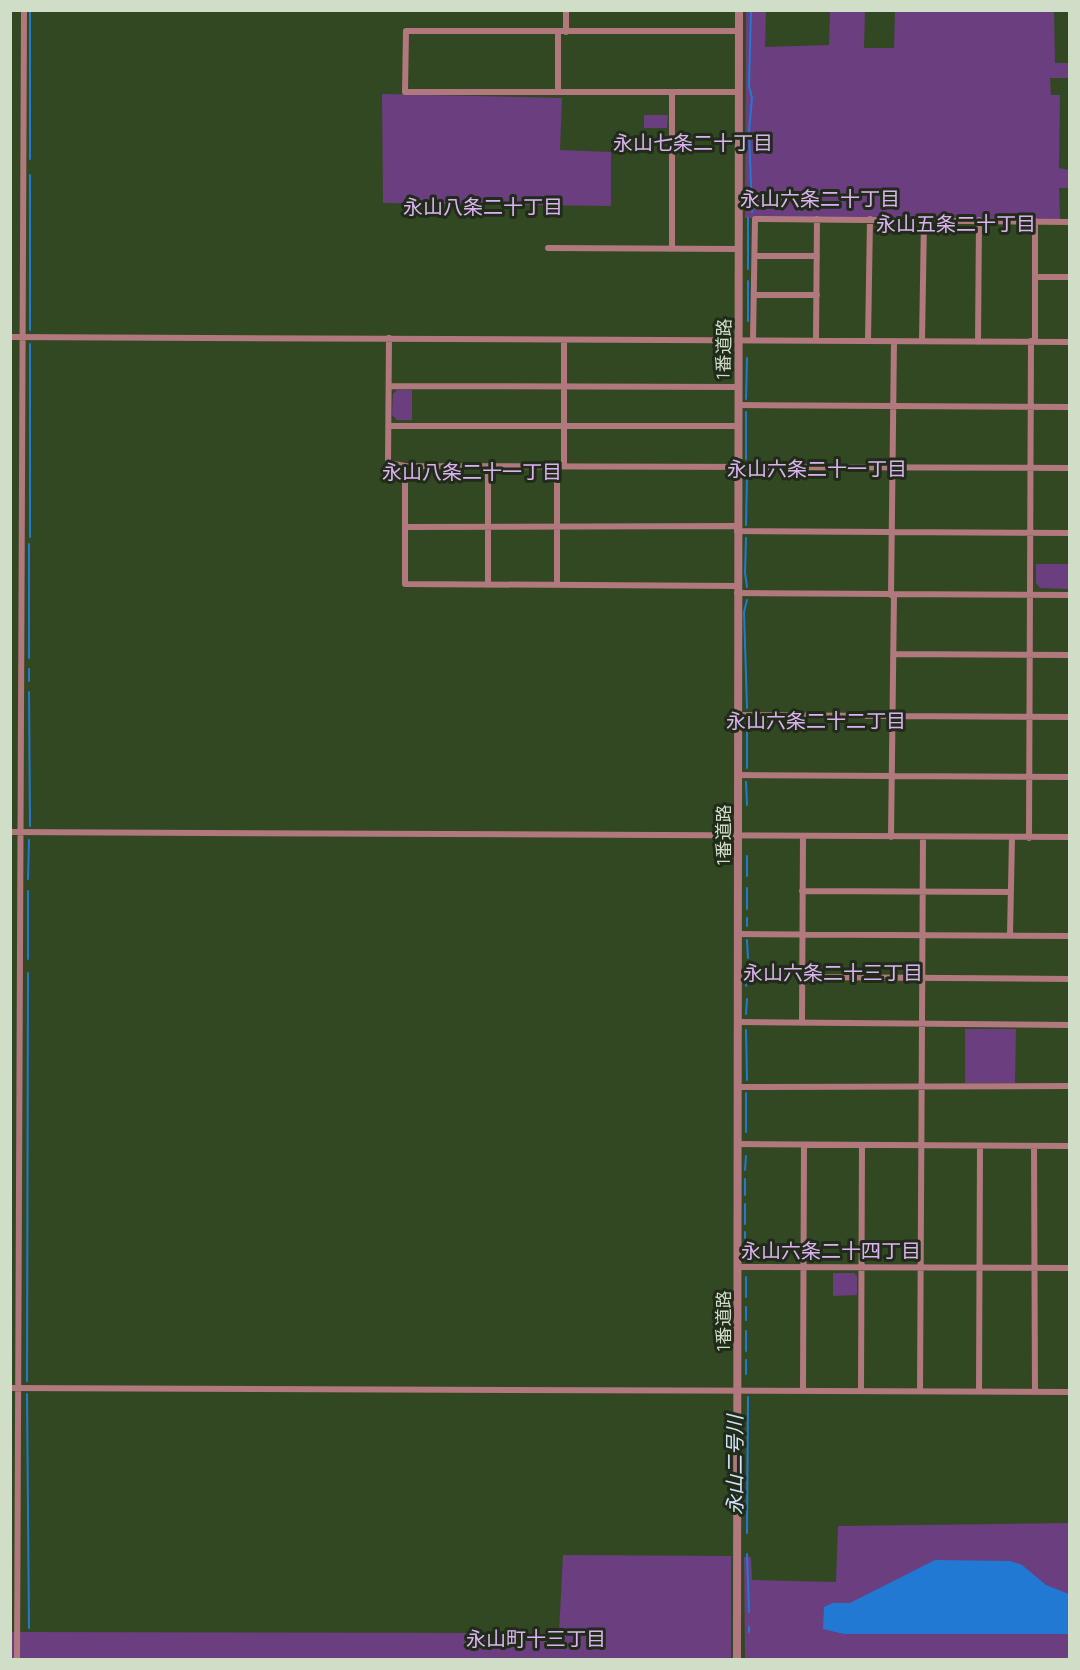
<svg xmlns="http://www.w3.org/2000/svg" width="1080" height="1670" font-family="Manrope,'Noto Sans JP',sans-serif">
  <rect width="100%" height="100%" fill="#324822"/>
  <path fill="#6a3e7f" d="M865,10L864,48H894L895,11H1054L1055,63H1070L1069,78H1050L1051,95H1060L1059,168L1069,170V188H1059L1060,219L745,218L746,11H766L765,47L829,45L830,11Z
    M382,94L562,98L560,150L611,152V206L383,203Z
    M644,115H668L667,128H644Z
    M397,390H412V420H397L392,415L393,394Z
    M1036,564H1069V589L1040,588L1036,583Z
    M965,1029H1016L1015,1083H965Z
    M833,1273H854L857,1276V1295L833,1296Z
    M1069,1523V1659H745L744,1557H751L752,1580L836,1582L838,1526Z
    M563,1555L731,1556V1659L11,1660V1632L559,1633Z"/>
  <path fill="#2279d4" d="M935,1560L1010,1561L1022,1565L1046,1585L1069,1594V1634H844L823,1629L824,1607L833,1603H850Z"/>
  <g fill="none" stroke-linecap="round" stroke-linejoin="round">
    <path stroke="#2279d4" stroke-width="2" d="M751,10L749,86L752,98L749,131L752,212
      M30,159V10
      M30,175V330
      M748,269V218
      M748,321V281
      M746,399L747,358
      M746,412V459
      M746,525L747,476
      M30,537V344
      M746,538L745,573L747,587
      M29,658V544
      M29,669V681
      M29,692L30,826
      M747,708L744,612L747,600
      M747,768V723
      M746,782L747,805
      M747,876V856
      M28,879L29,840
      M747,888V909
      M28,891V959
      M747,926V918
      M747,940L748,958
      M746,986L748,974
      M746,1014L747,999
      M746,1030L747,1080
      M746,1132V1093
      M745,1170L746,1156
      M745,1195V1179
      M745,1224V1204
      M745,1238V1232
      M745,1256V1247
      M746,1277V1297
      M746,1320V1307
      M746,1351V1331
      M746,1374V1360
      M27,1381L28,973
      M27,1394L29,1628
      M747,1533L748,1397
      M747,1554L749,1612
      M749,1632V1627"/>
    <path stroke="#b1787d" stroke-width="6" d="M739,31H406L405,92H739
      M566,32V10
      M558,92V32
      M548,248L738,249
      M672,249V92
      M755,256H817
      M1035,277H1070
      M755,295H817
      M10,337L1070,342
      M389,338L388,463L405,466L1070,468
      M753,340L755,219L1070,222
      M816,341L817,219
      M868,341L870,219
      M922,341L924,220
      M1035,341V221
      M978,342L979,220
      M389,386L737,387
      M738,405L1070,407
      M389,426H737
      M405,466V584L737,586
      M564,466V340
      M405,527L737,526
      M737,531L1070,533
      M488,585V466
      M557,585V466
      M737,593L1070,595
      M891,595L894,341
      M894,654L1070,655
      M737,715L1070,717
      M738,775L1070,777
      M10,832L1070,837
      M891,837L894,595
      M1029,838L1031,341
      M802,891L1011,892
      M739,934L1070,936
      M1010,935L1012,837
      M802,977L1070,979
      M739,1022L1070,1025
      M802,1023L803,836
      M738,1087L1070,1086
      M738,1144L1070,1146
      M1034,1146L1035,1392
      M738,1267L1070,1268
      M10,1388L1070,1392
      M803,1390L804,1145
      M861,1391L862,1145
      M920,1391L923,837
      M979,1391L980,1146
      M17,1660L24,10"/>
    <path stroke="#b1787d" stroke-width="8" d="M737,1660L739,10"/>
  </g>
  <g text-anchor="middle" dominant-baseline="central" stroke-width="6" stroke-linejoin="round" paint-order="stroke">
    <g font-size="18" fill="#d0dec8" stroke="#212b1a">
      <text transform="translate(723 349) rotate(-89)">1番道路</text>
      <text transform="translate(723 835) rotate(-90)">1番道路</text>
      <text transform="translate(723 1321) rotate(-90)">1番道路</text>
    </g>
    <g font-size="20" fill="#ddb2f3" stroke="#212b1a">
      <text x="693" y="142">永山七条二十丁目</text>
      <text x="820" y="198">永山六条二十丁目</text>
      <text x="483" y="206">永山八条二十丁目</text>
      <text x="956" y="223">永山五条二十丁目</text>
      <text x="817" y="468">永山六条二十一丁目</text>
      <text x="472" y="471">永山八条二十一丁目</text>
      <text x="816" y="720">永山六条二十二丁目</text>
      <text x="833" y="972">永山六条二十三丁目</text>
      <text x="831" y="1250">永山六条二十四丁目</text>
      <text x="536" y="1638">永山町十三丁目</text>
    </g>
    <g font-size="20" font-style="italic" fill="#d1e4fb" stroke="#212b1a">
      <text transform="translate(734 1465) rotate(-90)">永山二号川</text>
    </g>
  </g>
  <rect width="1080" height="1670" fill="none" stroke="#d0dec8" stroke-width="24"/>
</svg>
